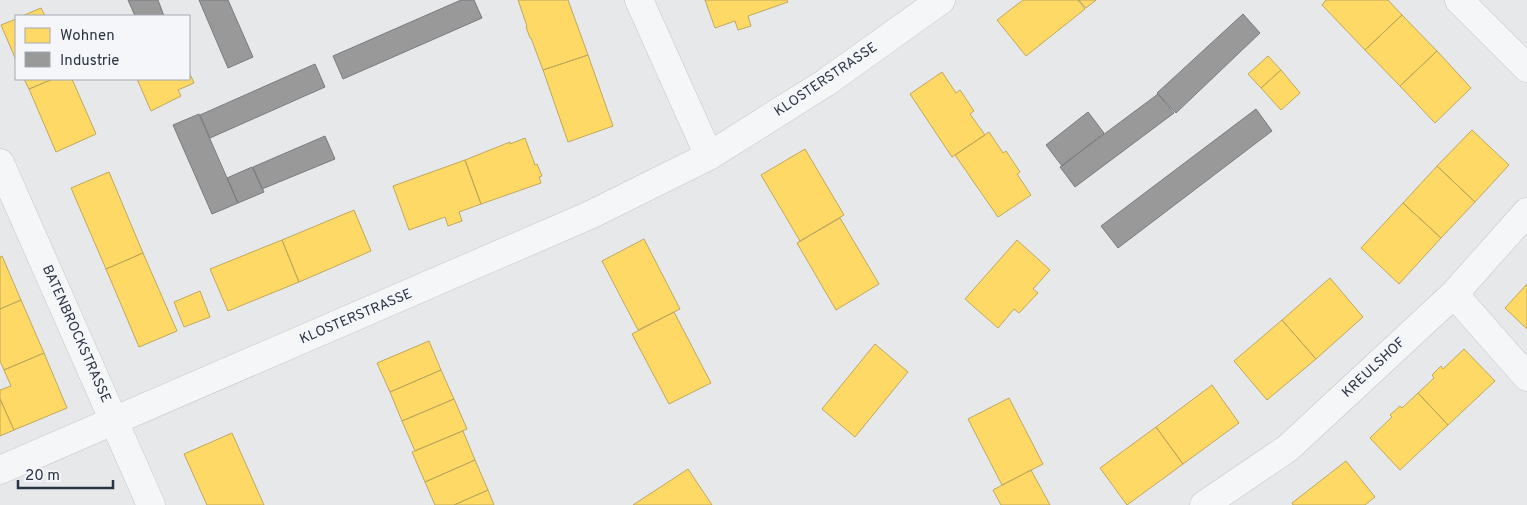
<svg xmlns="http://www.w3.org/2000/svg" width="1527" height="505" font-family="Overpass,sans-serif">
  <rect width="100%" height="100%" fill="#e6e8ea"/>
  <path fill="#ffd966" stroke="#bfa85c" d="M518,0H568L588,55L543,70L531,38H530L526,27L527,26Z
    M705,0H787L788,2L748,16L751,26L738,30L735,21L715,28Z
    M1023,0H1078L1085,9L1026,56L997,20Z
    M1079,0H1096L1086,8Z
    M1326,0H1388L1402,15L1365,50L1322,5Z
    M41,8L45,16H22Z
    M1402,15L1437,51L1400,86L1365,50Z
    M16,19V60L1,25Z
    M1437,51L1471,88L1435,123L1400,86Z
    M588,55L613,126L568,142L543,70Z
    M1268,56L1281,70L1261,88L1248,74Z
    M1281,70L1300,93L1281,110L1261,88Z
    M189,72L194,83L178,90L181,96L151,111L137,79H189Z
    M942,72L956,93L960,90L974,111L970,114L985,135L952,157L910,94Z
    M24,79H53L29,89Z
    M53,79H72L96,134L56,152L29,89Z
    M1472,130L1509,165L1475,202L1437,166Z
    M989,132L1003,153L1006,151L1020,172L1017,174L1031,195L998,217L955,155Z
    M525,138L535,165L537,164L542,176L539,177L541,183L481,204L465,160L510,142V144Z
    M805,149L844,215L800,241L761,175Z
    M465,160L481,204L459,212L462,221L448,226L445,217L409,230L393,186Z
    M1437,166L1475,202L1441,238L1403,203Z
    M109,172L143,253L106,269L71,188Z
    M1403,203L1441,238L1399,284L1361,248Z
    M354,210L371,251L299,282L282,240Z
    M840,218L879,284L836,310L797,243Z
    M644,239L680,309L638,330L602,261Z
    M282,240L299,282L228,311L210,269Z
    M1017,240L1050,270L1033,289L1038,293L1019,313L1014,309L998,328L965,299Z
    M143,253L177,331L139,347L106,269Z
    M2,256L21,300L0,309V257Z
    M1330,278L1363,317L1316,359L1282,320Z
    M1527,284V329L1505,308Z
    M200,291L210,317L184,327L174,302Z
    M21,300L44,353L4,370L0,361V309Z
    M674,312L711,383L669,404L632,334Z
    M1282,320L1316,359L1267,400L1234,361Z
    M429,341L441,370L390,392L377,363Z
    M875,344L908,372L855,437L822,409Z
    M1464,349L1495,381L1448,425L1418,393L1434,378L1432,375L1441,366L1443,369Z
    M44,353L67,408L14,430L0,399V390L11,386L4,370Z
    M441,370L454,399L402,421L390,392Z
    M1212,385L1239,423L1183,464L1156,427Z
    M1418,393L1448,425L1400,470L1370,438L1392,417L1390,415L1400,406L1402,408Z
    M1009,398L1043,464L1002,485L968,419Z
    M0,399L14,430L0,436Z
    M454,399L467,429L415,451L402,421Z
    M1156,427L1183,464L1127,505L1100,468Z
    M463,431L475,460L425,482L412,452Z
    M232,433L264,505H207L184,454Z
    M475,460L488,490L454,505H435L425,482Z
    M1346,461L1375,497L1365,505H1293L1292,503Z
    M688,469L712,505H633Z
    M1031,470L1050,505H1001L993,490Z
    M488,490L494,505H454Z"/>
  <path fill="#999" stroke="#787b80" d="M128,0H158L164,16H135Z
    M199,0H228L253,57L228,68Z
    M461,0H474L482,18L343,79L333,56Z
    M1243,14L1260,33L1176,113L1157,93Z
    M315,64L325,87L210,138L200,115Z
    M1158,94L1174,113L1075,187L1060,167Z
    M1256,109L1272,131L1118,248L1101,226Z
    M1088,112L1104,133L1062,166L1046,145Z
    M199,114L238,203L212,214L173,125Z
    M325,136L335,159L262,189L253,167Z
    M252,167L264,192L238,203L227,178Z"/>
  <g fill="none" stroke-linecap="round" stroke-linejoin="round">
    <g stroke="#c4c6c8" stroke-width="29">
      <path id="minor" d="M639,0L709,156
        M1459,0L1527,68
        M0,163L151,505
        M1454,294L1527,377
        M0,470L590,215L709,156L825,83L941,0
        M1204,505L1288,448L1454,294L1527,212"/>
    </g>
    <use href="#minor" stroke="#f5f6f7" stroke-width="28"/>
  </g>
  <g text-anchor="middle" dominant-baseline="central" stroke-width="5" stroke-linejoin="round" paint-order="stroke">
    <g font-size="14" fill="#2b3445" stroke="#f4f6f9">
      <text transform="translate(826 80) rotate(-34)">KLOSTERSTRASSE</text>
      <text transform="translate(356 317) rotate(-23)">KLOSTERSTRASSE</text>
      <text transform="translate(76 334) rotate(66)">BATENBROCKSTRASSE</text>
      <text transform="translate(1374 368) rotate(-43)">KREULSHOF</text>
    </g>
  </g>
  <rect x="15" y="15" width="175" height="65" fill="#f4f6f9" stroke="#a4a8b1"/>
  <rect x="25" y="28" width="25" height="15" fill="#ffd966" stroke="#a4a8b1"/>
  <text x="60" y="40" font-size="15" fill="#2b3445">Wohnen</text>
  <rect x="25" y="52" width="25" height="15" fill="#999999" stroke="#a4a8b1"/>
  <text x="60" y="65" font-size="15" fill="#2b3445">Industrie</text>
  <path d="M18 480v8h95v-8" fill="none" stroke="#2b3445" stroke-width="2.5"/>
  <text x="25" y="480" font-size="15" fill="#2b3445" stroke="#f4f6f9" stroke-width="4" paint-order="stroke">20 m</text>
</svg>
